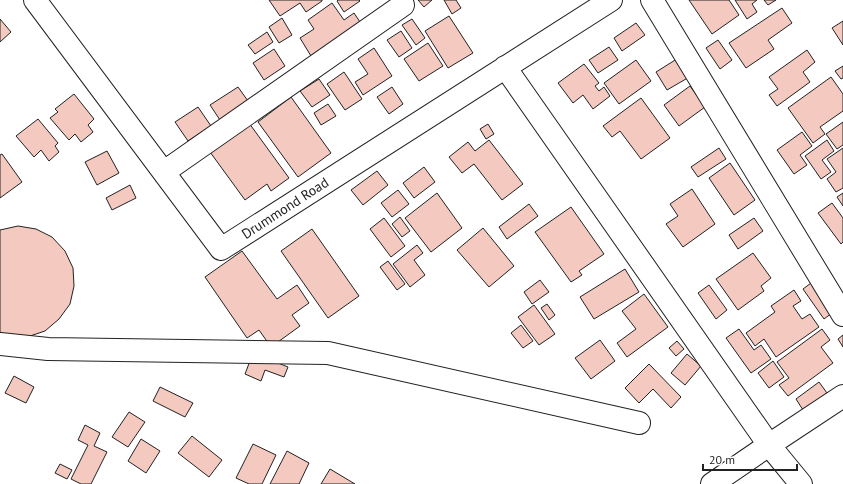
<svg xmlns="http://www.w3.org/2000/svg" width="843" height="484" font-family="'PT Sans',sans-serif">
  <rect width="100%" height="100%" fill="#fff"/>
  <path fill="#f3c9c0" stroke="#222" d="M269,0H322V1L306,12L300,3L280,16Z
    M338,0H359L360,1L344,12L337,1Z
    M418,0H432L424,7Z
    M444,0H456L461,8L452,14Z
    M689,0H729L739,15L712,34Z
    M735,0H757L752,4L757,12L747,19Z
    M764,0H776L768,5Z
    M332,3L344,20L354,13L360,22L311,56L300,38L314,29L308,20Z
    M782,8L792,23L768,40L774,49L746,68L729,43Z
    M449,16L473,53L448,68L425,31Z
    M282,18L292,35L279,43L269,27Z
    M0,19L11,32L0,42Z
    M412,19L425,38L416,45L402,25Z
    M843,21V45L832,28Z
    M636,23L645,35L622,51L614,38Z
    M401,31L412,48L399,57L387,40Z
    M267,32L273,42L255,54L248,45Z
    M718,40L732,60L720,69L706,48Z
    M428,43L443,66L419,81L404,59Z
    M609,47L618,60L598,73L589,60Z
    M374,48L392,76L363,95L355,82L368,74L358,59Z
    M274,49L285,66L264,80L253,63Z
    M807,50L815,62L803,72L810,82L777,106L769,95L778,89L769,77Z
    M680,57L691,76L667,90L656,72Z
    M636,60L651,81L619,104L604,83Z
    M584,64L599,83L595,86L599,91L604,87L610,96L593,109L583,95L573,103L558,83Z
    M843,66V78L841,79L835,71Z
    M344,72L362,99L345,110L327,84Z
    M831,77L843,94V111L820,127L825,134L813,143L788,108Z
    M319,79L330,95L312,107L300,91Z
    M690,86L705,107L679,126L664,105Z
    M238,87L248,101L220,120L210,105Z
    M392,87L403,104L389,114L377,97Z
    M74,94L94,119L88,125L93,132L81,142L75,134L69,140L50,118L58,112L55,109Z
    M291,97L331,153L298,177L258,122Z
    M641,98L670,138L641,159L620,131L612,137L603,126Z
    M328,104L336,116L321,125L314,113Z
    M198,107L211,126L188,141L175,122Z
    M38,119L58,143L55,146L59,152L49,161L41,150L34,157L16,136Z
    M843,122V145L837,149L826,134Z
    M249,123L289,178L271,191L267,184L245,200L210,152Z
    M488,124L494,134L486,139L480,129Z
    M802,132L812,146L800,155L807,165L794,174L777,150Z
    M489,140L523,184L502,200L474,164L462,173L449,157L468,142L475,151Z
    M827,140L834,151L822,160L831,172L821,179L805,156Z
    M719,148L726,159L698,177L691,167Z
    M843,148V188L836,192L827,179L836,172L827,159Z
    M107,151L119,173L97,185L85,162Z
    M2,154L22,182L0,198V155Z
    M730,163L755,200L734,215L709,178Z
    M424,167L435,182L414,198L403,183Z
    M377,171L388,185L363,205L351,190Z
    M130,185L136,198L112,210L106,198Z
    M692,189L715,224L683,247L666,224L678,216L670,204Z
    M398,190L409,204L392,217L381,203Z
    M437,193L462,228L431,252L405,218Z
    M843,193V206L837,197Z
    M832,203L843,218V242L841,244L818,213Z
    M529,204L538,216L507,239L499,227Z
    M571,207L604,254L579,271L582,275L571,282L535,232Z
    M400,217L410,231L402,237L392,224Z
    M384,218L405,246L391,257L370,229Z
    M754,218L763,231L738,249L729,235Z
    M18,226L36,229L52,237L65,251L73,268L74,286L70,304L59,319L45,331L27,337L0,333V230Z
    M483,228L514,266L489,287L457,250Z
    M312,229L359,296L328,318L281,251Z
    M417,245L423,253L414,260L425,275L410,287L393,264Z
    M242,251L277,299L297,285L309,303L292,315L300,326L271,347L259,330L247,338L205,277Z
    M753,253L771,278L761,286L764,291L738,310L716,279Z
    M388,261L405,284L397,290L380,267Z
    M625,269L639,292L594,319L580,297Z
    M540,280L549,292L532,304L524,292Z
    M811,283L832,313L824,319L803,289Z
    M709,285L727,310L716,319L698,293Z
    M794,290L801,301L793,306L802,319L810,314L819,327L776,357L764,339L755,346L746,333L775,312L771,306Z
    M644,294L668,327L627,357L617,343L636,329L622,311Z
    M547,304L555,315L549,320L541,308Z
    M534,305L555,334L539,345L518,317Z
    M521,325L533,341L523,348L511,333Z
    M739,329L754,350L761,345L771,359L751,373L726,338Z
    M822,329L830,340L821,347L833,363L788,396L779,385L789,378L777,362Z
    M843,335V347L838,339Z
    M600,340L615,361L591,379L575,358Z
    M677,341L684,349L676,356L669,348Z
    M253,353L288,367L284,377L265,370L261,381L245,374Z
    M687,354L701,366L685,385L671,373Z
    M773,361L784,377L769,388L758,373Z
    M649,364L681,397L671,408L653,389L639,403L625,388Z
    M14,376L34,387L26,403L5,393Z
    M819,382L827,393L803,410L796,399Z
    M160,387L193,403L185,417L153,401Z
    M129,412L145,422L128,447L112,437Z
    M85,425L100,433L94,446L107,452L91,484H81L71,479L88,445L78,440Z
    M192,436L222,460L209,477L178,453Z
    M141,439L160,451L146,473L128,461Z
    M253,444L276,455L262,484H249L236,478Z
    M287,451L309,463L299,484H270Z
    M60,464L72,470L67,479L55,473Z
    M330,469L355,484H321Z"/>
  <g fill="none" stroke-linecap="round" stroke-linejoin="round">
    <g stroke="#222" stroke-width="24">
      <path id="minor" d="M35,0L221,249L611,0
        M652,0L843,315
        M505,67L769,445L801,484
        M164,172L403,5
        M0,344L48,349L328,353L639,423
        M712,484L769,445L843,396"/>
    </g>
    <use href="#minor" stroke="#fff" stroke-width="22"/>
  </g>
  <g text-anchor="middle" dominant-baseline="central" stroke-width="3" stroke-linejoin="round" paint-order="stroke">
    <g font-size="14" fill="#222" stroke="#fff">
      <text transform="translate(285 208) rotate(-33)">Drummond Road</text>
    </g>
  </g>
  <path d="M703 464v6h94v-6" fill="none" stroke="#222222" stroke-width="2"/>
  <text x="709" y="464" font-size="12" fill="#222222" stroke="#ffffff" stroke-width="3" paint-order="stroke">20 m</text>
</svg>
